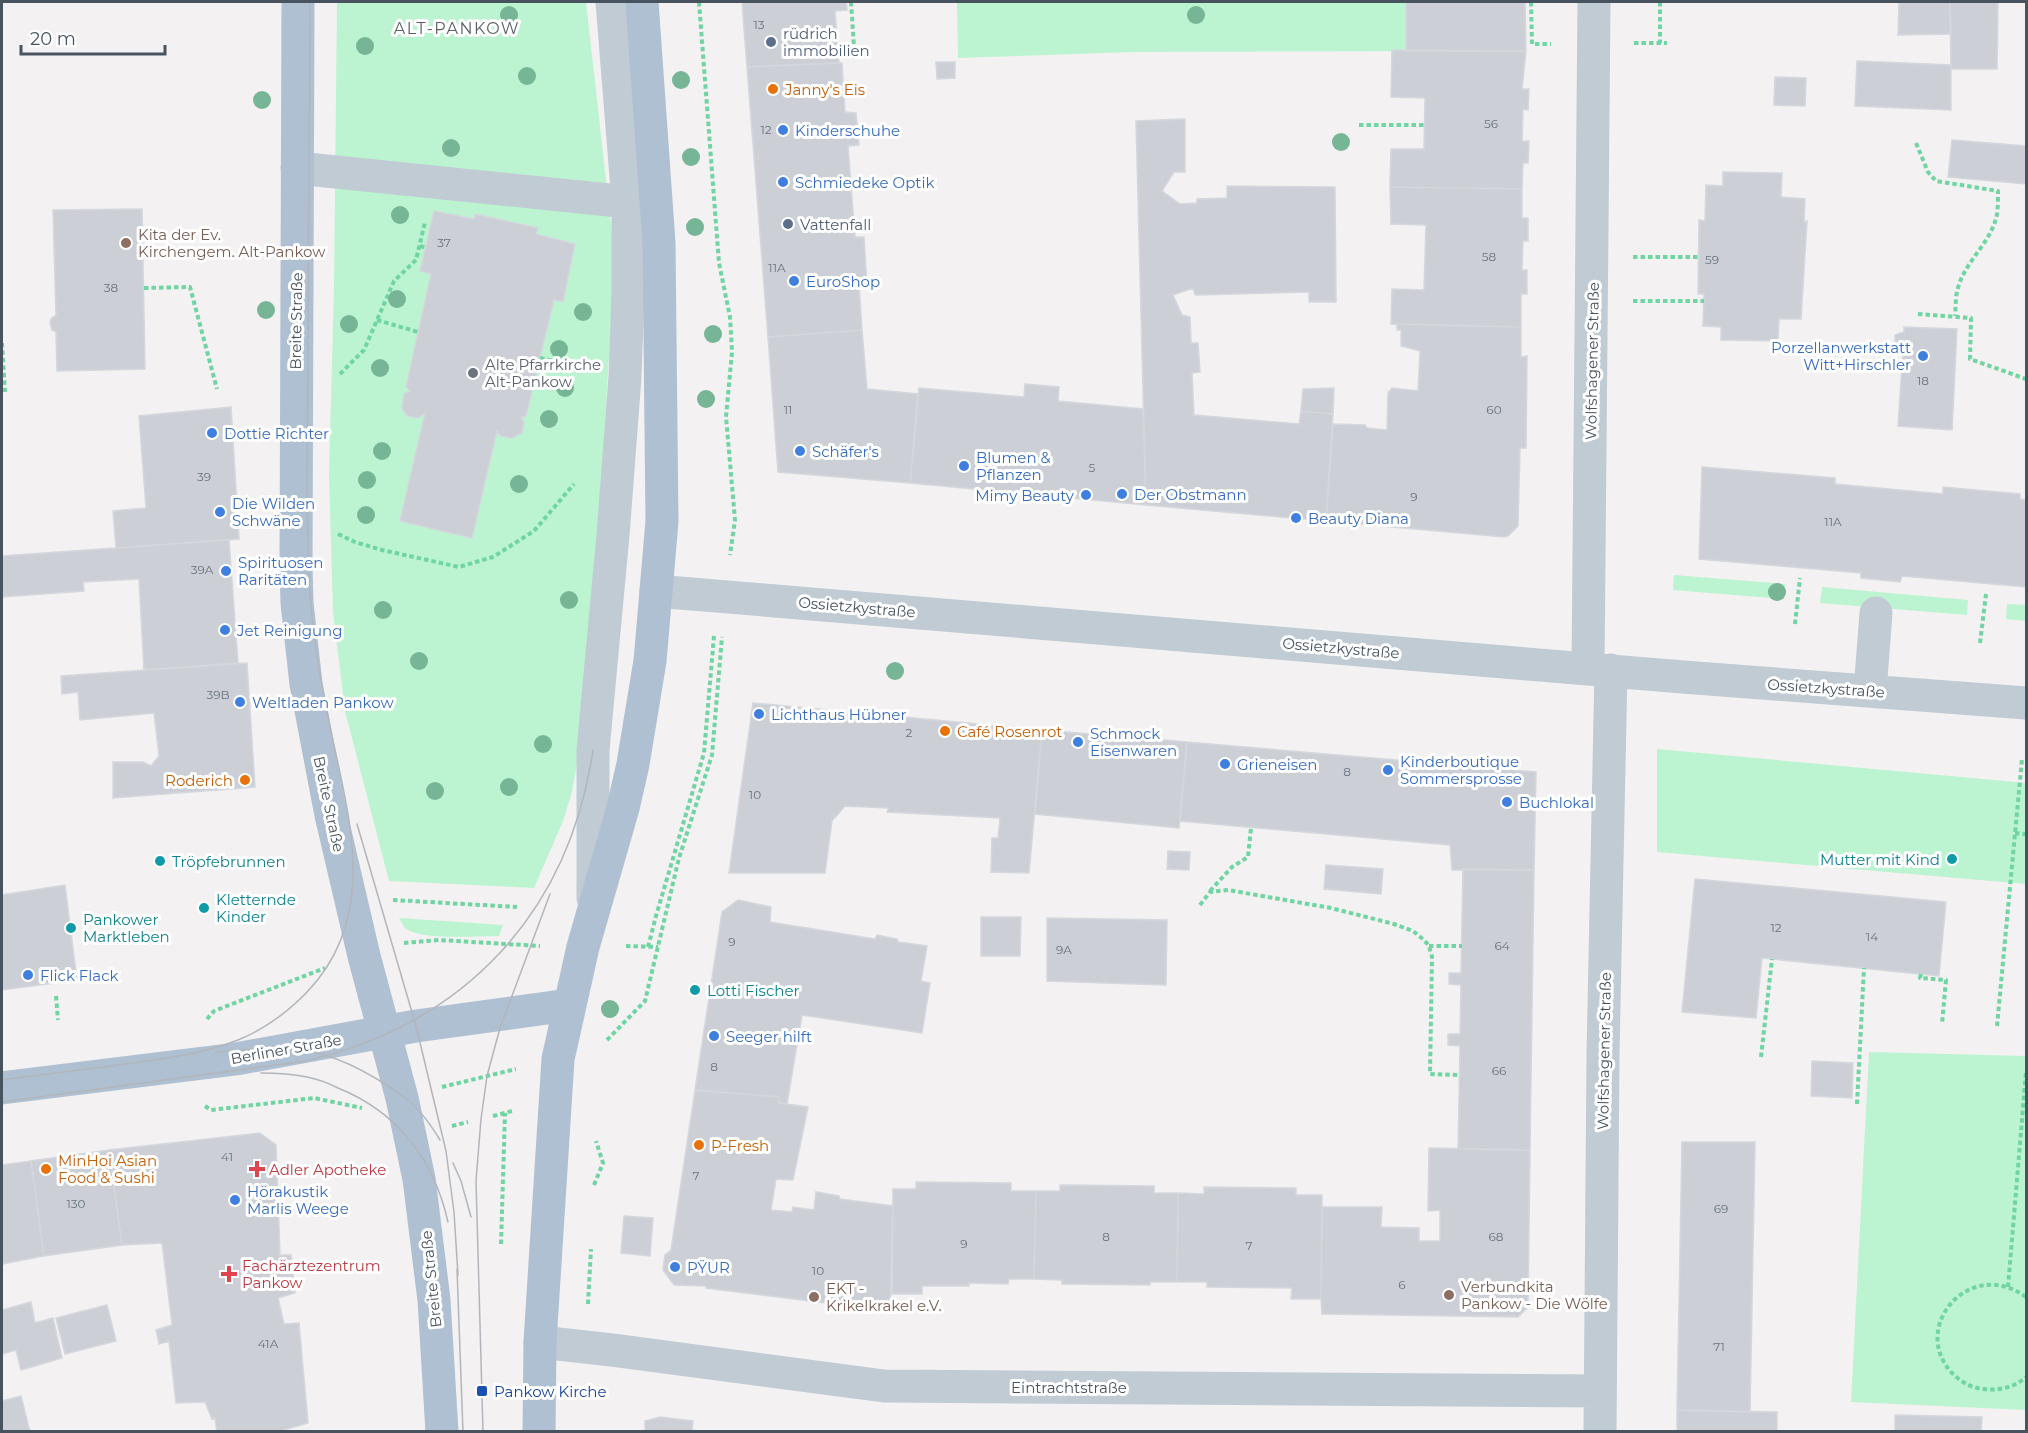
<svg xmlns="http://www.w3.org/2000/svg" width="2028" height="1433" font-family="Montserrat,sans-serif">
  <rect width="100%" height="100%" fill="#f3f1f1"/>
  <path fill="#bcf4d1" d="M337,2H586L612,233V303L601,494L579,752L572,792L563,821L534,888L389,881L345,711L333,612L329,475L334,286Z
    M957,2H1406V51L1134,52L958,58Z
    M1674,575L1785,584L1784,599L1673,590Z
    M1822,587L1968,600L1967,615L1820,603Z
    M2007,604L2026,605V621L2006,619Z
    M1657,749L2026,783V884L1657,852Z
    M399,918L503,925L499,936C479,936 418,941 404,927C402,924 401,921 399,918Z
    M1869,1052L2026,1056V1410L1851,1402Z"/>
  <path fill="#ccd0d6" stroke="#d4d7dd" stroke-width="1.5" d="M742,2H846L847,10L835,11L839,63L747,67Z
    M1406,2H1525L1526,51H1406Z
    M1899,2H1950L1951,34L1898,35Z
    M1950,2H1998L1997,69H1951Z
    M1392,50L1526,51L1522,89H1529L1528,110L1523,109L1522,141H1529L1528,163H1523L1522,189L1390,187L1391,149H1424L1425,98L1391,97Z
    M1857,61L1951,65V110L1855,106Z
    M936,62H955V78L937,79Z
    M842,63L845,112L856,113L859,145L848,146L855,237H864L867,285H859L862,330L768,337L747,67Z
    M1775,77L1806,78L1805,106L1774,105Z
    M1185,119V172H1174L1162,191L1180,204L1197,203V199L1227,198V186L1335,187L1336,302H1309V292L1195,295L1193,288L1173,295L1182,315L1190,317L1191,343H1198L1200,372L1192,373L1194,415L1299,424L1301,411L1333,414L1326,521L1146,505L1136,121Z
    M1952,140L2026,146V184L1948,177Z
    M1723,172L1782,173L1781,197L1805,199L1804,222L1807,221L1801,319H1779L1778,341L1721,340V327L1703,326L1704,294H1698L1699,220L1705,221L1706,185L1723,186Z
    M1390,187L1522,189V218H1528V241H1523L1522,270H1527V294H1521V327L1391,324L1392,289L1424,290L1426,225L1391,224Z
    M142,209L145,369L57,371L56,332L52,330L50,323L51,319L56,315L53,210Z
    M434,211L474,219L475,214L538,228L536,234L575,244L563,302L554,300L526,416L521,418L524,422L522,433L512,438L501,436L497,431L472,538L400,521L425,413L418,418L408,416L402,409L404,394L410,391L406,387L431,274L420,271Z
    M1397,324L1521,327V357L1527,356L1526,448H1520L1518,526L1508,536L1504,537L1326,521L1333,424L1365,425L1367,428L1387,430L1388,393L1392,388L1418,391L1420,351L1401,346V330H1397Z
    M1904,327L1957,329L1952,430L1898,426L1903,350L1895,346V335L1904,332Z
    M862,330L867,389L918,394L910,483L778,472L768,337Z
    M1025,384L1059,387L1058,401L1143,409L1146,505L910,483L919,388L1024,397Z
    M1334,388L1333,414L1301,411L1303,389Z
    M231,407L239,539L116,548L113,511L146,508L139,416Z
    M1702,467L1835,478V484L1943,494V487L2020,494V499L2026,500V587L1902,576L1900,582L1861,578V573L1699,559Z
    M229,540L238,663L144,670L139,579L83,582L84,591L2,597V556Z
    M247,663L255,787L113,798V762H143L151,766L159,756L154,713L80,720L78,692L62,694L61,676Z
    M753,703L1042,730L1029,873L991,872L992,838H998L1000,818L887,812L889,808L845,806L832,821L825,873H729Z
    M1042,730L1187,742L1179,828L1035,814Z
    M1187,742L1536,772L1534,870H1452L1450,845L1180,821Z
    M1168,851L1190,852L1189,870L1167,869Z
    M1326,865L1383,869L1381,894L1324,889Z
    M1463,869L1534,870L1530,1150L1458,1149L1460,1046L1448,1045V1034H1460L1461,985L1449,984V973H1461Z
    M1695,879L1946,902L1939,976L1762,958L1756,1018L1682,1012Z
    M65,885L77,980L2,990V895Z
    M738,900L771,907L770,922L875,939L877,935L886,937L897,939L898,942L927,946L921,981L930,983L922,1033L802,1015L787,1104L779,1103V1097L695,1090L722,912Z
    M981,917H1021L1020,956H981Z
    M1047,918L1167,920L1166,985L1047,981Z
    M1812,1061L1853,1063L1852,1098L1811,1096Z
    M695,1090L779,1097V1103L808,1107L793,1180L776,1179L771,1210L792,1212L793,1207L814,1210L816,1192L839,1196L840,1199L893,1206L890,1311L706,1288V1286L674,1285L663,1270L665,1255L671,1250Z
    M260,1133L276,1145L280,1255H291L295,1293L278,1298L284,1324L299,1323L308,1423L277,1432H217L215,1418L212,1419L205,1402L176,1403L169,1341L159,1344L156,1330L172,1325L162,1243L122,1245L109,1150Z
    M1682,1142H1755L1750,1412L1677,1410Z
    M1429,1148L1530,1150L1528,1307L1518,1317L1322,1314L1321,1299L1322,1207H1382L1381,1227L1419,1228V1241H1440V1210L1428,1211Z
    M109,1150L122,1245L44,1256L31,1161Z
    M31,1161L44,1256L2,1264V1165Z
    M916,1182L1011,1183V1191H1036L1034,1279H1009L1008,1284L969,1283V1286H922V1294H892L893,1189H916Z
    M1060,1185L1154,1186V1193H1178L1177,1282H1150V1285L1062,1284V1280L1034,1279L1036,1191H1060Z
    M1204,1187L1296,1188V1195H1322L1321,1299H1291L1292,1288L1207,1287V1282H1177L1178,1193L1204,1194Z
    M624,1216L653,1218L650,1256L621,1253Z
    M31,1302L35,1323L53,1318L62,1358L21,1370L16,1350L2,1354V1310Z
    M107,1305L116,1341L65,1354L56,1318Z
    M21,1396L30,1432H2V1401Z
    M1677,1410L1777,1412V1432H1677Z
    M1895,1415L1982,1417L1981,1432H1895Z
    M660,1417L693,1421L692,1430L703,1432H645V1421Z"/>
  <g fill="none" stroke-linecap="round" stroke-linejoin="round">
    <path stroke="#71d5a3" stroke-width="4" stroke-dasharray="4.5 3" stroke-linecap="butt" d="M699,2L719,263L730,317L732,352L726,417L735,520L730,555
      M851,2L855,62
      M1531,2L1532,44H1551
      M1660,2V43
      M1634,43H1667
      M1359,125H1424
      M1916,143L1928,172L1936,181L1998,191C1998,198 1998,207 1997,214C1992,242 1965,261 1958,288C1955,297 1956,307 1955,316
      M420,246L426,248
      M241,249L255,250
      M1633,257H1698
      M144,288L190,287L217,389
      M1633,301H1704
      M1918,314L1971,318L1970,359L2026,379
      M377,320L418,332
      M2,343L5,392
      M540,358L584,368
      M340,374L364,350L394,281L416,260L425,222
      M338,534L355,542L382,550L459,567L493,557L534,531L574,484
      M1795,624L1800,578
      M1980,643L1986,594
      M2015,833L2026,834
      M1210,891L1232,867L1248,857L1251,828
      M393,900L517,907
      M1200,905L1210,892L1228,890L1331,908L1394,924L1413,931L1424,940L1429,946L1432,957L1430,1074L1459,1075
      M404,943L439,940L540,946
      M626,946L658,947
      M1429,946H1462
      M648,947L656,916L704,753L714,636
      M1921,974L1920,978L1946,980L1942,1024
      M56,996L58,1020
      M207,1019L214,1011L325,968
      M1997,1026L2022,759
      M607,1040L645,1001L679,858L712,755L722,637
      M1761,1057L1772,959
      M442,1087L516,1069
      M1857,1104L1864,968
      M205,1106L211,1110L314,1098L362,1108
      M493,1116L512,1111
      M452,1126L468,1122
      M594,1185L603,1163L596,1141
      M501,1244L505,1113
      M2008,1287L2026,1072
      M2026,1297C1970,1256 1909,1327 1952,1373C1961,1382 1971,1388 1984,1389C1999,1391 2015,1387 2026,1377
      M588,1304L591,1249"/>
    <path stroke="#c0cbd4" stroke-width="33" d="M297,168L648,204
      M656,591L1683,677L2026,703
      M1588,669L1594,2
      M1870,691L1876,613
      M593,898V750L613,535L625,377L628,292V202L612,2
      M540,1342L612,1350L884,1386L1600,1391
      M1600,1432L1603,1054L1611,670"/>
    <path stroke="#aec0d2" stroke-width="33" d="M298,2L296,567L297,603L306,684L331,815L364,956L402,1098L419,1179L434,1300L442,1432
      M2,1088L236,1059L416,1026L569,1005
      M539,1432L540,1342L558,1059L583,947L623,808L633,764L650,661L662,521L659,243L642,2"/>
    <path stroke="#b2b6bc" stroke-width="1.5" d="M357,824L416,1026L446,1151L454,1212L458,1275
      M216,1052C244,1050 272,1047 300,1050C337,1054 375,1076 404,1097C419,1108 431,1125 440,1140
      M261,1073C276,1073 292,1074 307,1077C318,1079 328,1083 338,1088C398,1112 434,1160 448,1222
      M2,1080C41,1075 80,1070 118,1065C159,1059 200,1055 238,1040C265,1029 288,1012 308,991C371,924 355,841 337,759C330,727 323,694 318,662C309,609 308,556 307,503L310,2
      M2,1102L305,1061C465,1024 569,913 593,750
      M453,1163L461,1181L471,1217
      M457,1269L463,1432
      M483,1432L476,1181L481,1119L487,1076L500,1028L550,894"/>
  </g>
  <g fill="#76b595">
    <circle cx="509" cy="15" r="9"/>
    <circle cx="1196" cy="15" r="9"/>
    <circle cx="365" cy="46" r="9"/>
    <circle cx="527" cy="76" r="9"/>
    <circle cx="681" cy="80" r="9"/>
    <circle cx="262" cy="100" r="9"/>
    <circle cx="1341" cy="142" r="9"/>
    <circle cx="451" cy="148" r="9"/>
    <circle cx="691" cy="157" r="9"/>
    <circle cx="400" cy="215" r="9"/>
    <circle cx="695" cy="227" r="9"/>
    <circle cx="397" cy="299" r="9"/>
    <circle cx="266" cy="310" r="9"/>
    <circle cx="583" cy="312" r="9"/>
    <circle cx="349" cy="324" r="9"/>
    <circle cx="713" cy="334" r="9"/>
    <circle cx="559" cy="349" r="9"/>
    <circle cx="380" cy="368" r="9"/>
    <circle cx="565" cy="388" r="9"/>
    <circle cx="706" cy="399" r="9"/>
    <circle cx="549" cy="419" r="9"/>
    <circle cx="382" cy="451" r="9"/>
    <circle cx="367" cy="480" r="9"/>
    <circle cx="519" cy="484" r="9"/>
    <circle cx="366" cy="515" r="9"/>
    <circle cx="1777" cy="592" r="9"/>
    <circle cx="569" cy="600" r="9"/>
    <circle cx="383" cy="610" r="9"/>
    <circle cx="419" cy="661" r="9"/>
    <circle cx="895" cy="671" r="9"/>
    <circle cx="543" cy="744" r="9"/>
    <circle cx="509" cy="787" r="9"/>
    <circle cx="435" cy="791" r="9"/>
    <circle cx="610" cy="1009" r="9"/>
  </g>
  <g fill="#5c6f8a" stroke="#fff" stroke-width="2">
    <circle cx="771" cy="42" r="6"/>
    <circle cx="788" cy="224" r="6"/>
  </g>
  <g fill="#e8710a" stroke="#fff" stroke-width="2">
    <circle cx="773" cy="89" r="6"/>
    <circle cx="945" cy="731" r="6"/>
    <circle cx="245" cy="780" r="6"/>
    <circle cx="699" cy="1145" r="6"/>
    <circle cx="46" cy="1169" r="6"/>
  </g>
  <g fill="#3f7fe0" stroke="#fff" stroke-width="2">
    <circle cx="783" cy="130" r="6"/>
    <circle cx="783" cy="182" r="6"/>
    <circle cx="794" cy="281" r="6"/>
    <circle cx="1923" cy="356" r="6"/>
    <circle cx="212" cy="433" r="6"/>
    <circle cx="800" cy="451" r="6"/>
    <circle cx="964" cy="466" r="6"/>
    <circle cx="1122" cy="494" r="6"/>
    <circle cx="1086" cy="495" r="6"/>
    <circle cx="220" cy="512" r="6"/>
    <circle cx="1296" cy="518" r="6"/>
    <circle cx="226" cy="571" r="6"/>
    <circle cx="225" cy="630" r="6"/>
    <circle cx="240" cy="702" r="6"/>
    <circle cx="759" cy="714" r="6"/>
    <circle cx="1078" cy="742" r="6"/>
    <circle cx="1225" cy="764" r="6"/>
    <circle cx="1388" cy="770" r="6"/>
    <circle cx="1507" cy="802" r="6"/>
    <circle cx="28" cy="975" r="6"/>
    <circle cx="714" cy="1036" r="6"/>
    <circle cx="235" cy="1200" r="6"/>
    <circle cx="675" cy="1267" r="6"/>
  </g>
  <g fill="#8d6e63" stroke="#fff" stroke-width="2">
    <circle cx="126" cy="243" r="6"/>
    <circle cx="1449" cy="1295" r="6"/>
    <circle cx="814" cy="1297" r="6"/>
  </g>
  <circle fill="#6b7280" stroke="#fff" stroke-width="2" cx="473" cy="373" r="6"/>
  <g fill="#0f9aa8" stroke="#fff" stroke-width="2">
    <circle cx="1952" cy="859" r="6"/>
    <circle cx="160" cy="861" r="6"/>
    <circle cx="204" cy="908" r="6"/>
    <circle cx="71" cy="928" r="6"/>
    <circle cx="695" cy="990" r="6"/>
  </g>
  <g fill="#e0444e" stroke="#fff" stroke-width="2">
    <path d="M254 1160h6v6h6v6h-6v6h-6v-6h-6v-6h6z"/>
    <path d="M226 1265h6v6h6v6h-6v6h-6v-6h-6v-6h6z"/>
  </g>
  <rect fill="#1a4fb4" stroke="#fff" stroke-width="2" x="476" y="1385" width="12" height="12" rx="3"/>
  <g text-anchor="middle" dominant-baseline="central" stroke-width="6" stroke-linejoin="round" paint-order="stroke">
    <g font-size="12" fill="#68737e">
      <text x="759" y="24">13</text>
      <text x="1491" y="123">56</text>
      <text x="766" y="129">12</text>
      <text x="444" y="242">37</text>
      <text x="1489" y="256">58</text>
      <text x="1712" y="259">59</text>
      <text x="777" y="267">11A</text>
      <text x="111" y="287">38</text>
      <text x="1923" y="380">18</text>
      <text x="788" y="409">11</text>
      <text x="1494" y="409">60</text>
      <text x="1092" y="467">5</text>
      <text x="204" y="476">39</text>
      <text x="1414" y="496">9</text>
      <text x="1833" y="521">11A</text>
      <text x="202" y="569">39A</text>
      <text x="218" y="694">39B</text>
      <text x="909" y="732">2</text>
      <text x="1347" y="771">8</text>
      <text x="755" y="794">10</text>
      <text x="1776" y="927">12</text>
      <text x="1872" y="936">14</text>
      <text x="732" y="941">9</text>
      <text x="1502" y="945">64</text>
      <text x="1064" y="949">9A</text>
      <text x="714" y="1066">8</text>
      <text x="1499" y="1070">66</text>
      <text x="227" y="1156">41</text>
      <text x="696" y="1175">7</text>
      <text x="76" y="1203">130</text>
      <text x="1721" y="1208">69</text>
      <text x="1106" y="1236">8</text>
      <text x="1496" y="1236">68</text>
      <text x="964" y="1243">9</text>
      <text x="1249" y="1245">7</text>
      <text x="818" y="1270">10</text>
      <text x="1402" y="1284">6</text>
      <text x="268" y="1343">41A</text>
      <text x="1719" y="1346">71</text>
    </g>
    <g font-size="15" fill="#4e5e75" stroke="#fff" text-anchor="start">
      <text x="783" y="33">rüdrich<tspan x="783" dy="17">immobilien</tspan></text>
      <text x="800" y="224">Vattenfall</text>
    </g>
    <g font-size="15" fill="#c56008" stroke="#fff" text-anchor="start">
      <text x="785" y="89">Janny's Eis</text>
      <text x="957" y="731">Café Rosenrot</text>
      <text x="233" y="780" text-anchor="end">Roderich</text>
      <text x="711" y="1145">P-Fresh</text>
      <text x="58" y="1160">MinHoi Asian<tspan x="58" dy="17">Food &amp; Sushi</tspan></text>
    </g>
    <g font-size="15" fill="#366cbe" stroke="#fff" text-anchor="start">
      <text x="795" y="130">Kinderschuhe</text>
      <text x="795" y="182">Schmiedeke Optik</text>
      <text x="806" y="281">EuroShop</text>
      <text x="1911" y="347" text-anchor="end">Porzellanwerkstatt<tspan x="1911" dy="17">Witt+Hirschler</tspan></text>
      <text x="224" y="433">Dottie Richter</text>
      <text x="812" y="451">Schäfer's</text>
      <text x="976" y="457">Blumen &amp;<tspan x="976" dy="17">Pflanzen</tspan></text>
      <text x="1134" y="494">Der Obstmann</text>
      <text x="1074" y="495" text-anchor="end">Mimy Beauty</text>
      <text x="232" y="503">Die Wilden<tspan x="232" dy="17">Schwäne</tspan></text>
      <text x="1308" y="518">Beauty Diana</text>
      <text x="238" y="562">Spirituosen<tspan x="238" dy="17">Raritäten</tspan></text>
      <text x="237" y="630">Jet Reinigung</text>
      <text x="252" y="702">Weltladen Pankow</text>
      <text x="771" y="714">Lichthaus Hübner</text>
      <text x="1090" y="733">Schmock<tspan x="1090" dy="17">Eisenwaren</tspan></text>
      <text x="1400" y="761">Kinderboutique<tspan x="1400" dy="17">Sommersprosse</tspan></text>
      <text x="1237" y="764">Grieneisen</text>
      <text x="1519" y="802">Buchlokal</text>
      <text x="40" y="975">Flick Flack</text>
      <text x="726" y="1036">Seeger hilft</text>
      <text x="247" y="1191">Hörakustik<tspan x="247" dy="17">Marlis Weege</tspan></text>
      <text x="687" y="1267">PŸUR</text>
    </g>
    <g font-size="15" fill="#785e54" stroke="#fff" text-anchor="start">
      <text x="138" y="234">Kita der Ev.<tspan x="138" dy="17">Kirchengem. Alt-Pankow</tspan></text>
      <text x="1461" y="1286">Verbundkita<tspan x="1461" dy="17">Pankow - Die Wölfe</tspan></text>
      <text x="826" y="1288">EKT -<tspan x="826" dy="17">Krikelkrakel e.V.</tspan></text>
    </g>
    <g font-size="15" fill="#475460" stroke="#fff">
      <text transform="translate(296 321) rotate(-89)">Breite Straße</text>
      <text transform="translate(1592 361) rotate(-89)">Wolfshagener Straße</text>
      <text transform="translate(857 607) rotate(5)">Ossietzkystraße</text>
      <text transform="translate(1341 648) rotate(5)">Ossietzkystraße</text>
      <text transform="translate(1826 688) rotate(4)">Ossietzkystraße</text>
      <text transform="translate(329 804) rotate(78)">Breite Straße</text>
      <text transform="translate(286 1049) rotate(-10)">Berliner Straße</text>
      <text transform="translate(1604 1051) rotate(-89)">Wolfshagener Straße</text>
      <text transform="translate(431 1279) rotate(-96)">Breite Straße</text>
      <text x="1069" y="1387">Eintrachtstraße</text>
    </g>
    <g font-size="15" fill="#5b616d" stroke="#fff" text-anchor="start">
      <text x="485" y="364">Alte Pfarrkirche<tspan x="485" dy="17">Alt-Pankow</tspan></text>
    </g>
    <g font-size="15" fill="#0d838f" stroke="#fff" text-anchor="start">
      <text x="1940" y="859" text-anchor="end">Mutter mit Kind</text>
      <text x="172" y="861">Tröpfebrunnen</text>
      <text x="216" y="899">Kletternde<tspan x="216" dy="17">Kinder</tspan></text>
      <text x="83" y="919">Pankower<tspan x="83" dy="17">Marktleben</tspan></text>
      <text x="707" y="990">Lotti Fischer</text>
    </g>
    <g font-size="15" fill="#be3a42" stroke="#fff" text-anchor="start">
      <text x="269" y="1169">Adler Apotheke</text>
      <text x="242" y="1265">Fachärztezentrum<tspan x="242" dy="17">Pankow</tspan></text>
    </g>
    <g font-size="15" fill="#164399" stroke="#fff" text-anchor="start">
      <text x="494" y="1391">Pankow Kirche</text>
    </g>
    <g font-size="16" letter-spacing="1.5" fill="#5c6166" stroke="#fff">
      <text x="457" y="28">ALT-PANKOW</text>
    </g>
  </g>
  <rect width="2028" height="1433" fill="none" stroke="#475460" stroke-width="6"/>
  <path d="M21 45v9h144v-9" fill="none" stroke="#475460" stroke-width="3"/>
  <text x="30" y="45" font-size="18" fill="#475460" stroke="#ffffff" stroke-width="4.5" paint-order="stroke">20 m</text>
</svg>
